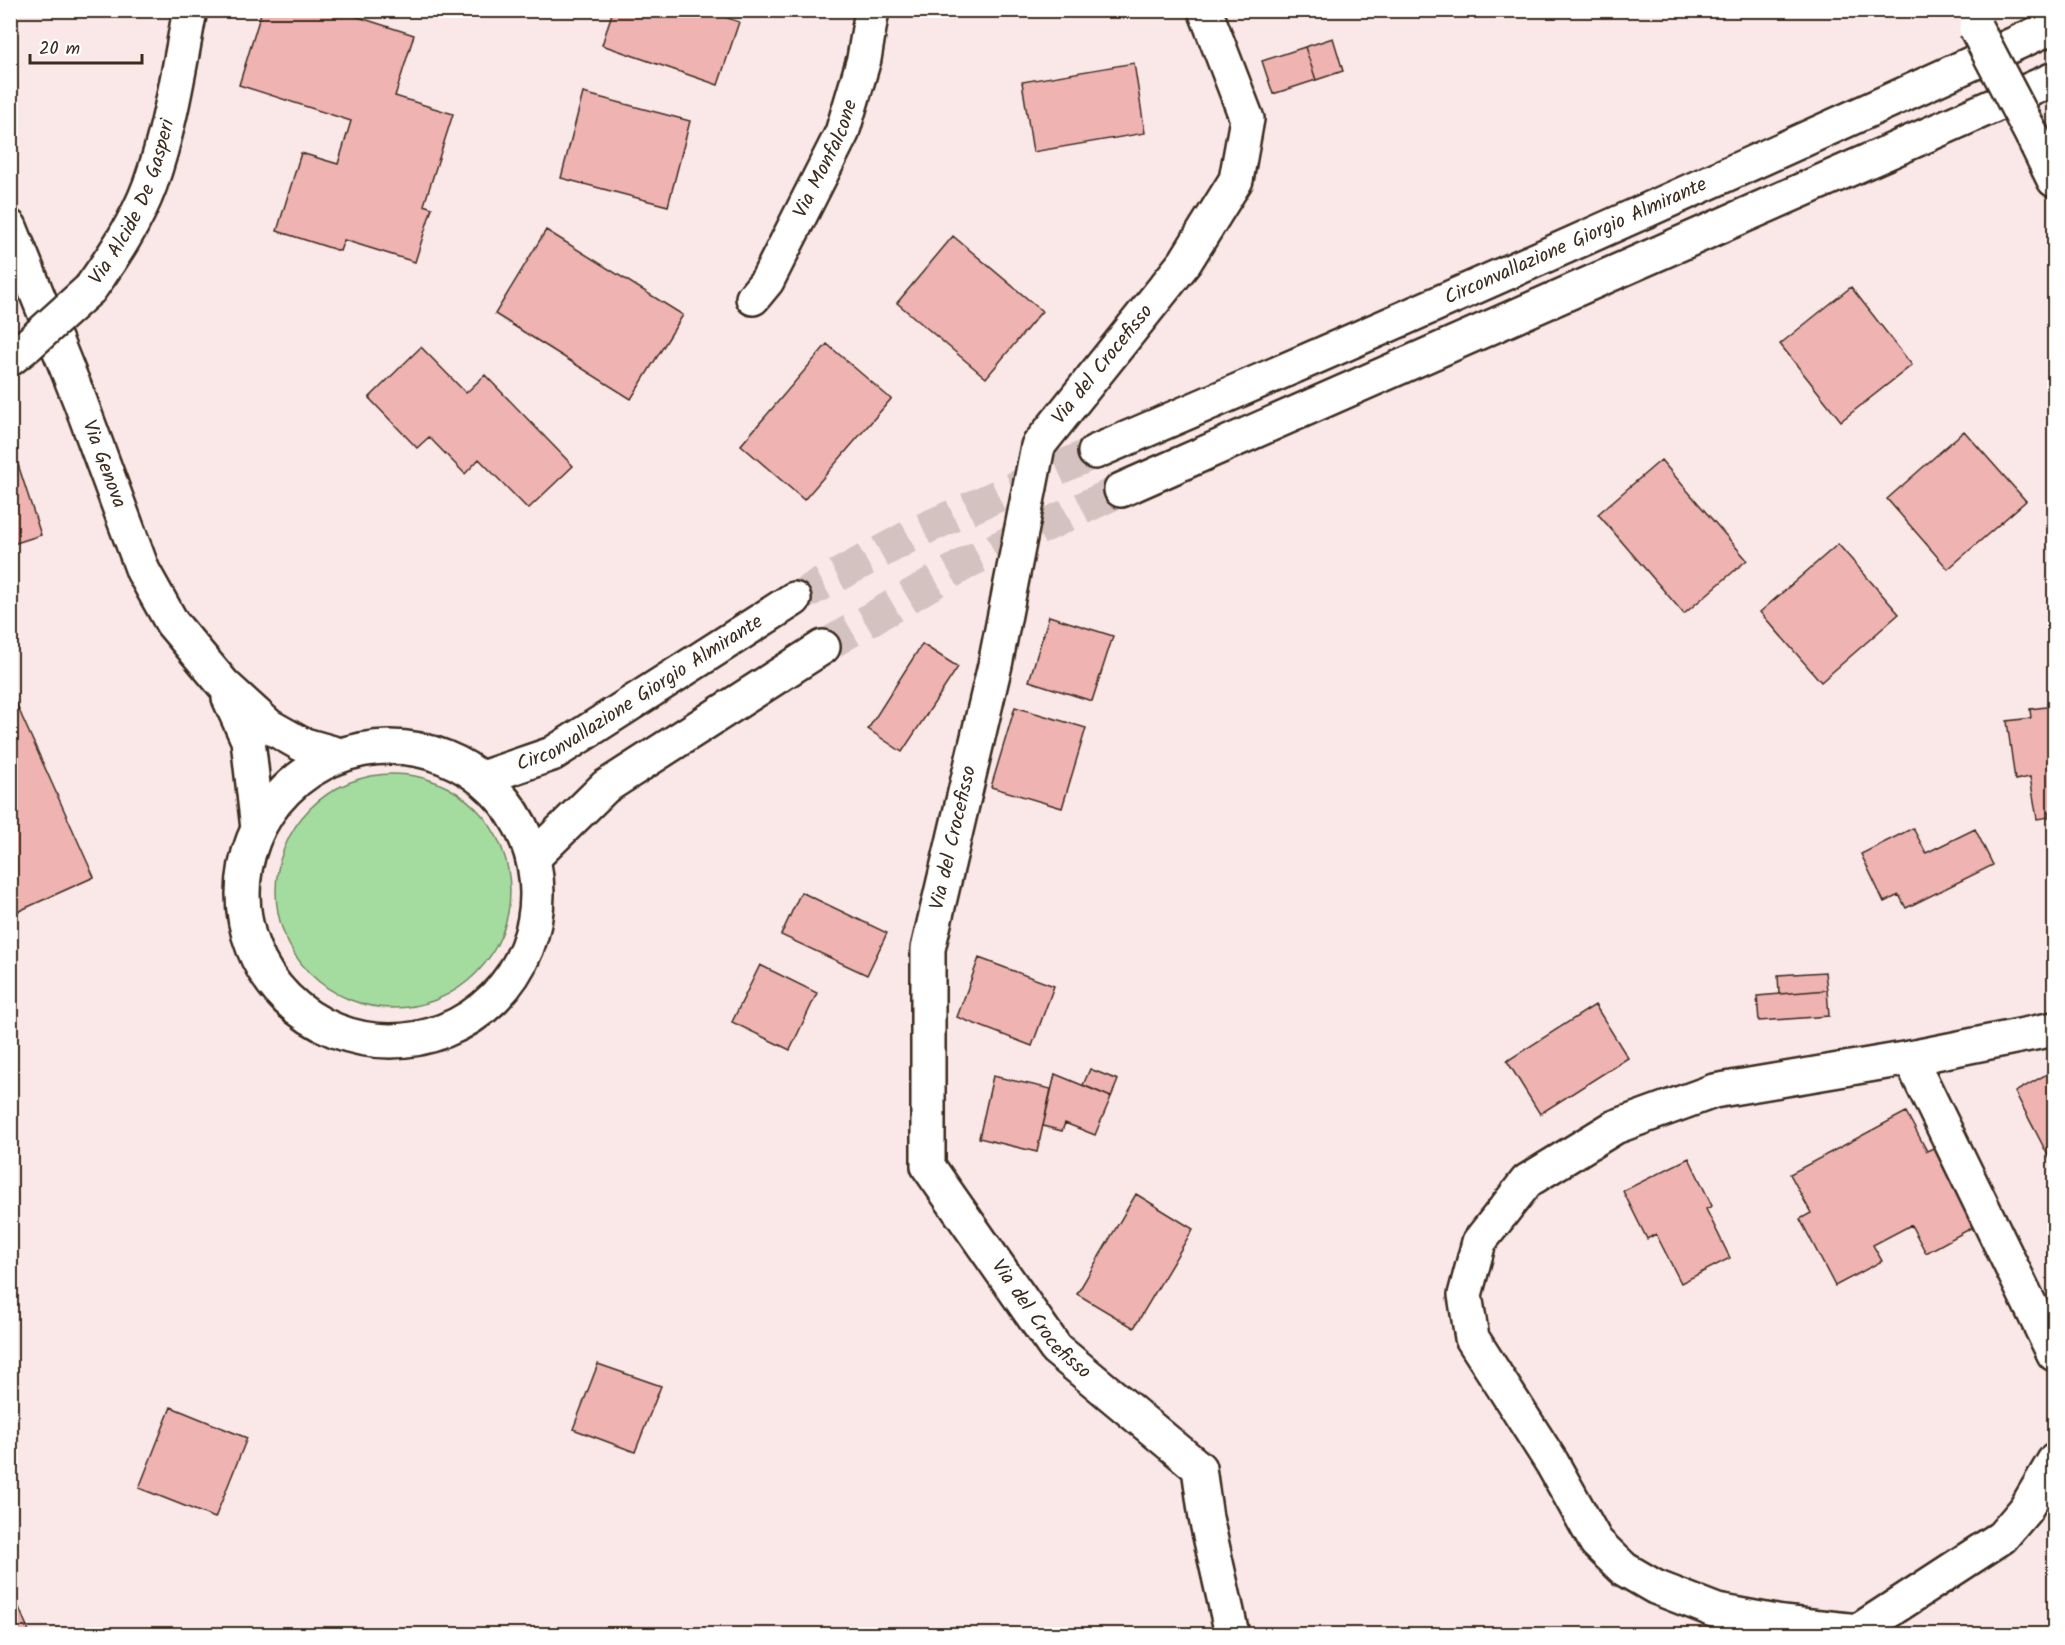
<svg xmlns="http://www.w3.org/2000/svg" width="2065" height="1645" font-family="Kalam,sans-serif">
  <rect width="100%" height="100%" fill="#fae8e8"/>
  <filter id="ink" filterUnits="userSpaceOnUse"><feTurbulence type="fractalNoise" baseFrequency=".0167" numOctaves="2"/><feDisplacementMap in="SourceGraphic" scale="12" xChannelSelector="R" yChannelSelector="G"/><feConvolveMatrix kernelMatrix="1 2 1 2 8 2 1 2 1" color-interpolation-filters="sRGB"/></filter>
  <g filter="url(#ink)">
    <path fill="#a4dca0" stroke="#70835f" stroke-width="1.5" d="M276 891a117 117 0 1 1 234 0a117 117 0 1 1-234 0Z"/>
    <path fill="#efb3b1" stroke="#3b2a1e" stroke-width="1.5" d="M262,10H336L414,35L395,96L453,114L424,205L432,208L415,262L344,240L340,251L277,231L301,153L338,164L351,121L239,85Z
      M613,10H706L739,22L718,85L602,45Z
      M1333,38L1343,71L1316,80L1305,47Z
      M1305,47L1316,80L1273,94L1262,61Z
      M1134,63L1145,133L1033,152L1022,82Z
      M583,93L690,121L668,206L561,178Z
      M546,230L683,315L631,399L495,314Z
      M953,236L1042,311L986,378L897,303Z
      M1851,287L1912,365L1841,421L1780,344Z
      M827,344L891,399L804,500L741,445Z
      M421,347L466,393L485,375L573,466L528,509L479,459L465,474L429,437L417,448L369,398Z
      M1964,431L2026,501L1948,569L1887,499Z
      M12,446L41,535L10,545V447Z
      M1661,460L1747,560L1684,614L1598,514Z
      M1838,544L1899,614L1821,682L1760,612Z
      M1049,616L1113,636L1092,701L1029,681Z
      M922,644L958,667L902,752L868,729Z
      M10,690L94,877L10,915Z
      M2054,706V811L2048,812L2050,817L2037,819L2030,777L2015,780L2007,721L2031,718L2030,709Z
      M1015,707L1086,728L1062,808L991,787Z
      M1913,828L1926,853L1975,829L1993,865L1906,908L1899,895L1884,902L1861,854Z
      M801,892L887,933L867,975L781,935Z
      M979,958L1054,986L1032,1046L957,1017Z
      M760,965L817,993L790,1050L732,1022Z
      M1825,972L1827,990L1779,994L1778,975Z
      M1827,990L1829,1016L1759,1021L1757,996Z
      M1595,1005L1628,1058L1540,1114L1507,1061Z
      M1090,1069L1118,1080L1111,1097L1083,1085Z
      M2054,1070V1167L2015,1092Z
      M1055,1074L1111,1097L1095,1135L1065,1123L1062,1131L1043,1126Z
      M993,1076L1051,1089L1037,1152L979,1138Z
      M1906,1112L1927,1151L1935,1147L1977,1225L1926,1253L1911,1225L1873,1245L1882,1261L1835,1286L1800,1219L1811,1213L1790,1174Z
      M1689,1158L1712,1206L1706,1209L1730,1258L1681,1283L1656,1234L1647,1239L1623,1191Z
      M1136,1194L1193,1229L1134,1328L1077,1294Z
      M598,1364L661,1386L635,1452L573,1429Z
      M171,1407L247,1438L215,1518L139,1488Z
      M10,1586L30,1634H10Z"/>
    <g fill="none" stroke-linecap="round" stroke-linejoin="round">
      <path stroke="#d4c2c0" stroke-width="33" stroke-dasharray="33 16" stroke-linecap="butt" d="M794,599L919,531L1095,452
        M823,647L970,561L1121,490"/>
      <g stroke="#3b2a1e" stroke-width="38">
        <g id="minor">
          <path id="s1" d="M1205,10L1247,119L1236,180L1185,262L1038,446L995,665L928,949V1166L1056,1349L1199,1468L1206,1518L1232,1634"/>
          <path id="s2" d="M90,289C113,257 136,223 150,185C170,129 179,69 190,10"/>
          <path id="s3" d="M753,298L767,281L842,133L864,59L872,10"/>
          <path d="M10,359L29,344"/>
          <path d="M2054,1029L1910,1058L1714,1091L1615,1127L1527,1181L1479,1242L1465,1295L1472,1338L1552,1463L1596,1542L1624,1569L1655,1587L1717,1611L1782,1623L1858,1631L2002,1537L2025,1510L2054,1461"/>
          <path d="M1910,1058L2054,1354"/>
        </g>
      </g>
      <g stroke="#3b2a1e" stroke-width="38">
        <g id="secondary">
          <path d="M2033,137L2054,180"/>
          <path id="s4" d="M10,227L80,401L143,571L172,623L224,685L269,726L301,744L340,755"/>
          <path d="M229,698L248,740L258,829"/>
        </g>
      </g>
      <g stroke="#3b2a1e" stroke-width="38">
        <g id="trunk">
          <path id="s5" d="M1095,452C1417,315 1736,171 2054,26"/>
          <path d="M1121,490L2054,79"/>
          <circle cx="390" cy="894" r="147"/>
          <path id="s6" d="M482,778L552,754L794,599"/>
          <path d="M533,858L605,787L823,647"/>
        </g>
      </g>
      <use href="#minor" stroke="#fff" stroke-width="33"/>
      <use href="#secondary" stroke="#fff" stroke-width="33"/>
      <use href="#trunk" stroke="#fff" stroke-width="33"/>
      <g stroke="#3b2a1e" stroke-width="38" stroke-linecap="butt">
        <path id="minor-bridge" d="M29,344L90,289"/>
      </g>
      <g stroke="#3b2a1e" stroke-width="38" stroke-linecap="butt">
        <path id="secondary-bridge" d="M1976,28L2033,137"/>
      </g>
      <use href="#minor-bridge" stroke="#fff" stroke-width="33"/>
      <use href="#secondary-bridge" stroke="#fff" stroke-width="33"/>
    </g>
  </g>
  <g text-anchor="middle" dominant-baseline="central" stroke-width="6" stroke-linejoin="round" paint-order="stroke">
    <g font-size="20" fill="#3b2a1e" stroke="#fff">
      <text stroke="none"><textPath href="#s3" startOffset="158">Via Monfalcone</textPath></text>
      <text stroke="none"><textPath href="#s2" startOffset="98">Via Alcide De Gasperi</textPath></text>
      <text stroke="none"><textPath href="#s5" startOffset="525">Circonvallazione Giorgio Almirante</textPath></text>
      <text transform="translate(1103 365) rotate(-51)">Via del Crocefisso</text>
      <text stroke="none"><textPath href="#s4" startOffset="255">Via Genova</textPath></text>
      <text stroke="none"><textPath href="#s6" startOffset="180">Circonvallazione Giorgio Almirante</textPath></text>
      <text transform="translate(954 838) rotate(-77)">Via del Crocefisso</text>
      <text stroke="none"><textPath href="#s1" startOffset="1434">Via del Crocefisso</textPath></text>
    </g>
  </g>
  <rect width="2065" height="1645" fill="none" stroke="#fff" stroke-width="36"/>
  <rect x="18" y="18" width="2029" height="1609" fill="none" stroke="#3b2a1e" stroke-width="2" filter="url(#ink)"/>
  <path d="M30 54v9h112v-9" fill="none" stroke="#3b2a1e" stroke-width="3"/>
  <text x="39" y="54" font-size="18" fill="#3b2a1e" stroke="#ffffff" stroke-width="4.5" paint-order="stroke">20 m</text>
</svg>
